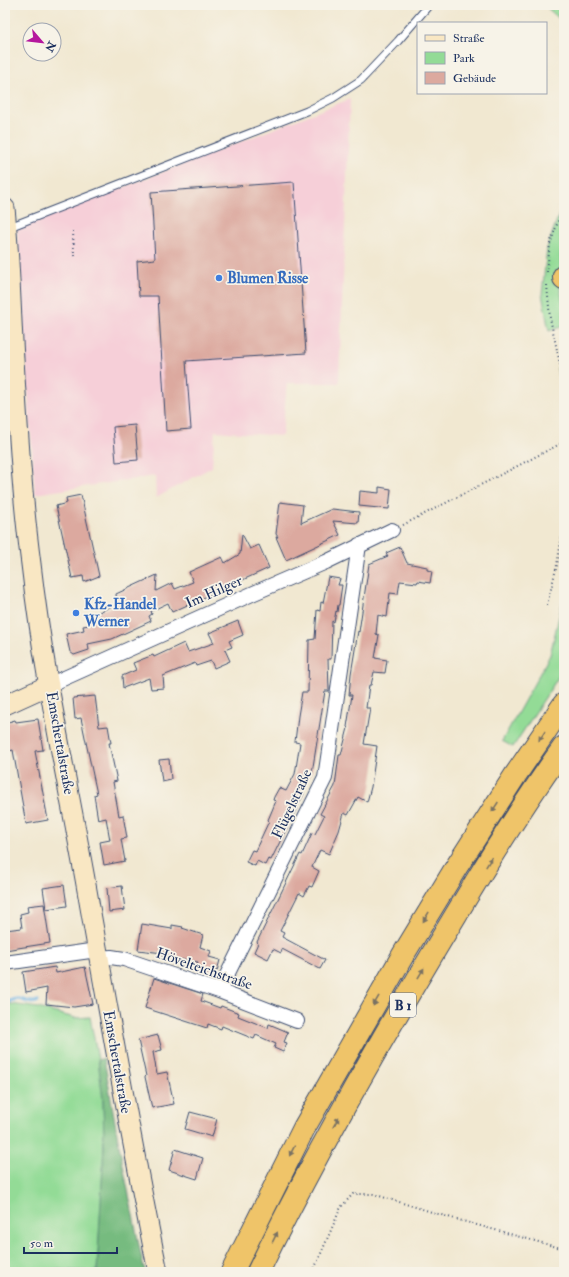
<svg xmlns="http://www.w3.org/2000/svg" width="569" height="1277" font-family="'IM FELL Double Pica',serif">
  <rect width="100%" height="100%" fill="#f7f3e8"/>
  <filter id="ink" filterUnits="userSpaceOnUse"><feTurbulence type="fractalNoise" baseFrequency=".025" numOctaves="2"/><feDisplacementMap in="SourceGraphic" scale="8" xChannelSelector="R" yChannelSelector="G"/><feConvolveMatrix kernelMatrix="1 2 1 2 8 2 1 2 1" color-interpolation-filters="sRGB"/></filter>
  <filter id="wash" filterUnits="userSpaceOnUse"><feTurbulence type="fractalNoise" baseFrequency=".012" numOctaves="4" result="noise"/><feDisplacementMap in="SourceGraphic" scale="16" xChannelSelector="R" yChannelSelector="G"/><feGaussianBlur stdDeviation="0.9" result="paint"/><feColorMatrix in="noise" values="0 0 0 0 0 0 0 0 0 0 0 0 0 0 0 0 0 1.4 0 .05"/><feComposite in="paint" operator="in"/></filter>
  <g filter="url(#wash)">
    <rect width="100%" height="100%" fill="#f1e8d1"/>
    <path fill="#f6cfd8" d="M350,99L339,383H287L282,436L215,431L212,467L156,498L155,476L35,494L17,229Z"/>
    <path fill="#93db96" stroke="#57857a" d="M544,5H564V23Z
      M559,214L564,215V242L561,253L560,289L564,306V326L549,331L542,294L547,248Z
      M564,366V406L557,368Z
      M564,595V666L559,676L513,747L502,741L550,655Z
      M5,1003L38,1008L75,1018L90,1017C95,1045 102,1073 103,1101C106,1158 100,1215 97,1272L53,1269L52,1272H5Z"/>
    <path fill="#76bb7f" stroke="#48756e" d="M104,1058L119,1145L143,1265L145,1269L144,1272H97L104,1146L103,1100L98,1060Z"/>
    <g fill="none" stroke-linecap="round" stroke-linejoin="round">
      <path stroke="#6db4e4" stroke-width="3.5" d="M5,1003C9,1001 14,999 18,999C25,1000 32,1005 38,1001"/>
    </g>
    <g id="blocks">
      <path fill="#dca99f" d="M294,182L306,353L186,361L191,429L166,431L158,296H139L137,261L155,259L151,192Z
        M135,425L138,460L116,462L113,427Z
        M379,487L391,489L389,509L359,506L360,491L379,493Z
        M81,495L99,576L84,582L83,576L72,578L56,506L67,503L66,498Z
        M280,502L303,505L301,523L332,509L359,512L358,523L333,521L340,535L286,560L276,537H278L276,534Z
        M242,534L250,549L259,545L269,568L172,612L168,603L151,611L152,614L149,616L151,621L112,639L88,644L89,650L74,655L70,652L66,634L84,630L83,626L89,625L87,615L99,612L117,604L116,594L157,575L156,591L172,583L175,589L193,582L189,572L222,557L225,563L240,554Z
        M400,547L407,563L427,567V570L432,571L430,583L418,581L417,583L400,581L398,594L390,593L387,617L378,615L376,634L379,635L375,658L387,660L385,673L374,672L371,685H369L366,708H370L364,744L377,746L371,787L367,802L358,797L348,815L344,813L339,831L329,854L320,850L312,867L319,871L312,887L309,886L304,896L299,893L280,931L284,933L282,937L325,960L320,969L282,949L281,953L273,949L268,959L254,952L258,943L257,942L300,854L302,855L312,833L315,834L324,816L320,814L335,786L339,755H341L348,728L347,727L352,695H349L351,674L358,631L359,632L369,564L388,556L386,553Z
        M328,577L340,579L338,585H342L339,605H338L337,612L336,611L334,622L332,621L331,659H328L329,691H325L312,773H311L302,792L304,793L271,860L268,859L265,865L257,861L255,866L246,862L252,850L255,851L269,821L268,820L276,801L273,800L274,797L279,788L286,791L295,774L300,743L295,742L298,716L302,692H308L309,640L315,639L317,610L320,611L321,602L323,603Z
        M238,621L243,635L229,641L232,647L225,650L230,661L214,668L211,661L196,666L195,663L163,676L164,688L151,689L149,678L123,688L122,676L136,670L133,663L153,655L154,657L184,643L188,652L214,643L209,633Z
        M95,696L99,727L108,726L111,743H109L117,781L113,782L119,816L123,815L127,838L121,839L125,861L104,865L100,842L110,840L106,818L98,820L94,795L97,794L87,747L81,718L75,719L73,698Z
        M38,719L43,750L35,751L48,820L26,824L13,750L9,751V749L5,750V723L15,720L16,722Z
        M169,759L171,779L162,781L159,760Z
        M64,885L67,906L46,909L43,888Z
        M122,886L125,910L109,912L107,888Z
        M44,904L50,943L5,950V930L22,928L20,914L28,912L27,906Z
        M142,924L172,929V925L183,927L182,928L203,935L200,947L211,951L209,957L220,960L217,971L211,969L209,973L196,969L198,962L163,957V953L138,950Z
        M55,967L56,973L85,967L93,1004L74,1007L46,1004L47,988L26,992L23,972Z
        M154,978L203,994L201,1001L220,1008L221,1006L239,1013L238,1016L268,1028L269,1024L288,1032L284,1042L287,1043L283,1052L274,1048L276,1044L256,1035L254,1039L222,1026L221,1029L208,1024L207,1028L145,1008Z
        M158,1035L162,1050L153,1052L157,1074L167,1072L174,1104L152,1108L145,1077L146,1076L138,1040Z
        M190,1112L217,1119L212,1137L185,1129Z
        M175,1149L203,1158L197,1179L169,1170Z"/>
    </g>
  </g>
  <g filter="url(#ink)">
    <use href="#blocks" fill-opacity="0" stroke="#3b4b6f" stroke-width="1"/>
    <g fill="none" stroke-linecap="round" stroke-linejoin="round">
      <g stroke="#3b4b6f" stroke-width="9">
        <path id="service" d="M7,228L307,111L333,98L361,80L398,41L429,5"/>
      </g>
      <g stroke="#3b4b6f" stroke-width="16">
        <path id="minor" d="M49,685L254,593L326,562L392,530
          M98,958L111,957L124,959L219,991L297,1021
          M5,963L97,950
          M219,991L325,778L359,545"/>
      </g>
      <g stroke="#3b4b6f" stroke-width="21">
        <path id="secondary" d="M5,208C10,259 11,309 14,359C18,428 22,496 31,564C43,670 66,774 85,879C108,1010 131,1141 158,1272
          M5,705L49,685"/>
      </g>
      <g stroke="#3b4b6f" stroke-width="24">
        <path id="trunk" d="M564,276V278
          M232,1272L304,1128L403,955L457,866L516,774L564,704
          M258,1272C306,1172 361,1075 417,980C464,901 511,821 564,747"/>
      </g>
      <path stroke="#3b4b6f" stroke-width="2" stroke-dasharray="1 3" stroke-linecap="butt" d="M73,231L74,254L77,258
        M547,272L550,244L564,205
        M547,285L550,318L564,382
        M403,525L564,442
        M547,605L557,565L564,524
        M313,1272L341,1207L353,1194H373L448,1217L564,1249"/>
      <use href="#service" stroke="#fff" stroke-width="7"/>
      <use href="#minor" stroke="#fff" stroke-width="14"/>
      <use href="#secondary" stroke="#f9e7c3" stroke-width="19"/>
      <use href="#trunk" stroke="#efc469" stroke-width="22"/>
    </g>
    <defs><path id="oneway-solid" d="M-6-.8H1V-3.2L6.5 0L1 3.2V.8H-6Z"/></defs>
    <g fill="#7a7263">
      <use href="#oneway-solid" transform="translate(542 736) rotate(124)"/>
      <use href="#oneway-solid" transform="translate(495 807) rotate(123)"/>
      <use href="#oneway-solid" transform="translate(489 862) rotate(-58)"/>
      <use href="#oneway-solid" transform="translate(426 917) rotate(121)"/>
      <use href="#oneway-solid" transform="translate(421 973) rotate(-59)"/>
      <use href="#oneway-solid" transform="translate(376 1001) rotate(120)"/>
      <use href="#oneway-solid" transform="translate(336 1122) rotate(-61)"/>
      <use href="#oneway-solid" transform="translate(292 1151) rotate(117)"/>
      <use href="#oneway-solid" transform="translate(275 1237) rotate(-63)"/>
    </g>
  </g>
  <g fill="#3f7fe0" stroke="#f7f3e8" stroke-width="1.5">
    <circle cx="219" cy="278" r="4"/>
    <circle cx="76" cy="613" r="4"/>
  </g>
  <g text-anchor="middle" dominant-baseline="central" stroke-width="3.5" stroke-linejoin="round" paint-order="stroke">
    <rect fill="#f7f3e8" stroke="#5d6a87" stroke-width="1" x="390" y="993" width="26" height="24" rx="3"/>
    <g font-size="14" font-weight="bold" fill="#1b2f5e">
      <text x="403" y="1005">B 1</text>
    </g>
    <g font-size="15" font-weight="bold" fill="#366cbe" stroke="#f7f3e8" text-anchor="start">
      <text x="227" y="278">Blumen Risse</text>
      <text x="84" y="604">Kfz-Handel<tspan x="84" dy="17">Werner</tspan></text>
    </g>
    <g font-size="15" fill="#1b2f5e" stroke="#f7f3e8">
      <text transform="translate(214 592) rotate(-24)">Im Hilger</text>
      <text transform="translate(60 743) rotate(80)">Emschertalstraße</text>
      <text transform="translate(292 804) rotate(-65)">Flügelstraße</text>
      <text transform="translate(204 969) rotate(19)">Hövelteichstraße</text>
      <text transform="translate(117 1062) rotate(80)">Emschertalstraße</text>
    </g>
  </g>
  <rect width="569" height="1277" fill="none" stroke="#f7f3e8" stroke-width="20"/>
  <rect x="417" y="22" width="130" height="72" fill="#f7f3e8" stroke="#9fa5b1"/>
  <rect x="425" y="35" width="20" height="6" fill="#f9e7c3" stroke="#9fa5b1"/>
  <text x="453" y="42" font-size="12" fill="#1b2f5e">Straße</text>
  <rect x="425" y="52" width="20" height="12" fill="#93db96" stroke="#9fa5b1"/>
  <text x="453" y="62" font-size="12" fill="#1b2f5e">Park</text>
  <rect x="425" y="72" width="20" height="12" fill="#dca99f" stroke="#9fa5b1"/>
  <text x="453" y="82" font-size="12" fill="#1b2f5e">Gebäude</text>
  <g transform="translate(42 42) rotate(118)"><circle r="19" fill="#f7f3e8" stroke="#9fa5b1"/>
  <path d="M0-3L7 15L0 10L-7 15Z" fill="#b5179e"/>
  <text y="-6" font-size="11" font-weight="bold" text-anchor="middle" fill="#1b2f5e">N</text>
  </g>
  <path d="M24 1247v6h93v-6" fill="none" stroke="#1b2f5e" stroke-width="2"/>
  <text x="30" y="1247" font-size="12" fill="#1b2f5e" stroke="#f7f3e8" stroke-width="3" paint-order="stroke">50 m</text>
</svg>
